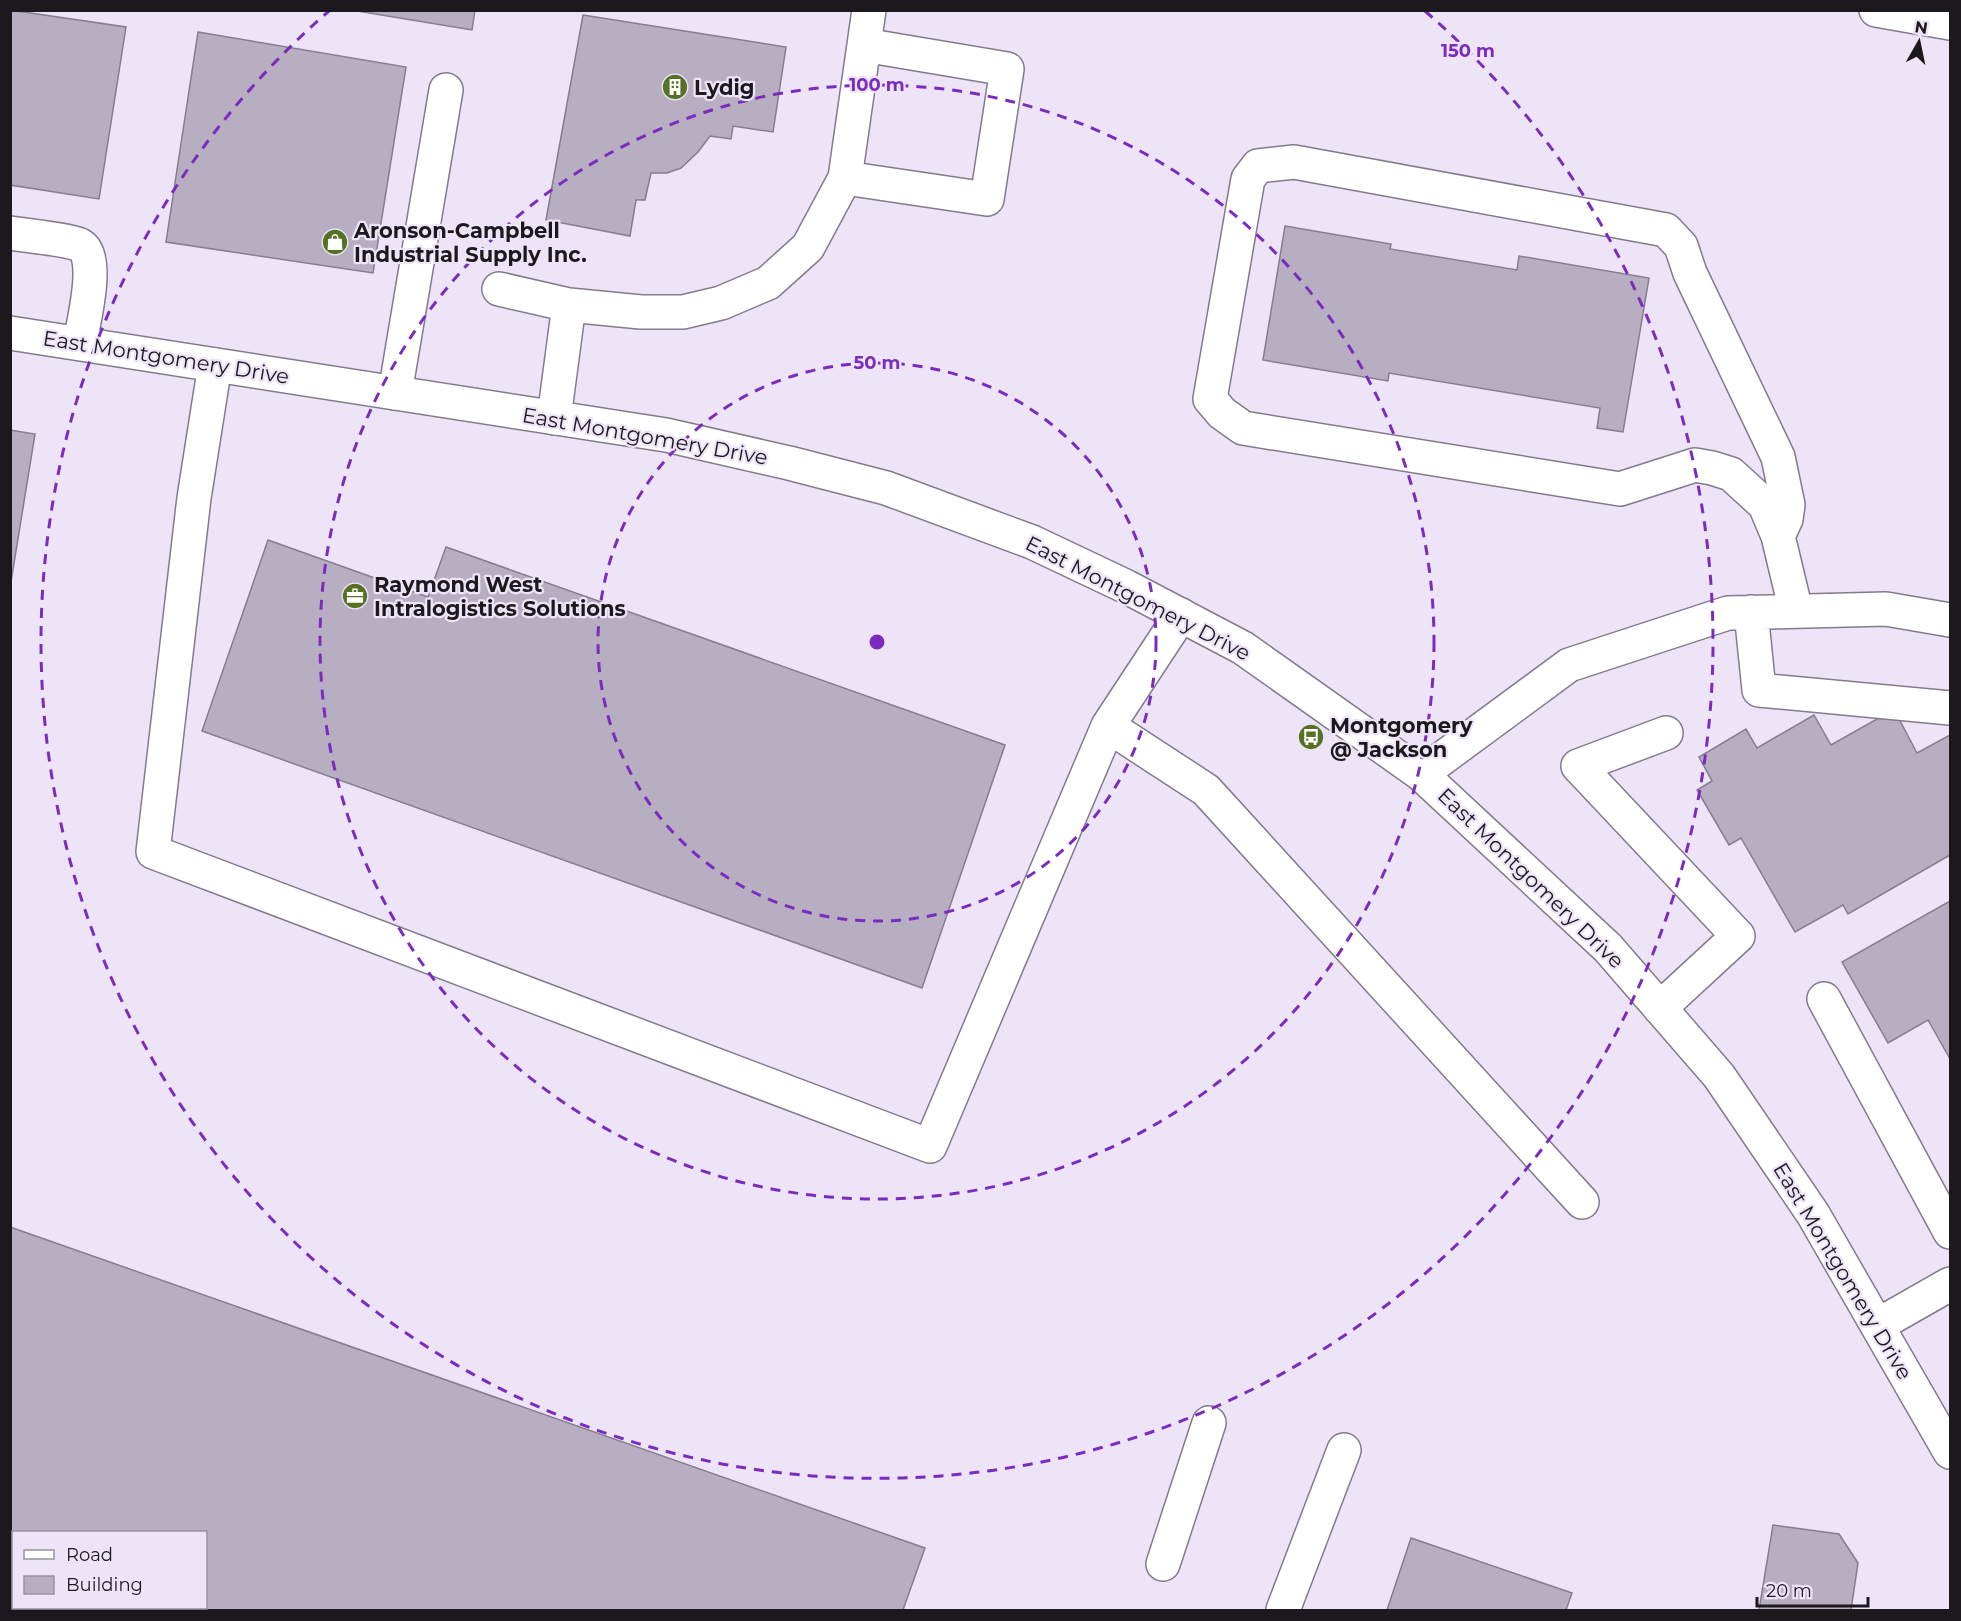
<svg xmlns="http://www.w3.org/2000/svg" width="1961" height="1621" font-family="Montserrat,sans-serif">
  <rect width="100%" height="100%" fill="#ede5f7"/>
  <path fill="#b7afc1" stroke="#857d8e" stroke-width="1.5" fill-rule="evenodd" d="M10,10L126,27L99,199L10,185Z
    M351,10H475L472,30Z
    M583,15L786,47L773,132L733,126L731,139L710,136L698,152L681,168L667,173H651L645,200H636L630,236L546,220Z
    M198,32L406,67L373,273L166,242Z
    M1285,226L1391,244L1390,249L1517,270L1519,256L1649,278L1623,432L1597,428L1600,408L1389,373L1388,381L1263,360Z
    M10,430L35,434L10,588Z
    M268,540L428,597L446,547L1005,745L922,988L202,731Z
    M1814,715L1831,745L1884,715L1898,717L1917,753L1950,735V855L1848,914L1843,905L1795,932L1741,838L1729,845L1697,790L1712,781L1699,757L1746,729L1757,748Z
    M1950,901V1059L1928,1020L1888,1043L1842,962Z
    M10,1227L925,1548L903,1610H10ZM14,1532H206V1608H14Z
    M1773,1525L1839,1534L1858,1563L1851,1610H1759Z
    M1411,1538L1572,1593L1566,1610H1387Z"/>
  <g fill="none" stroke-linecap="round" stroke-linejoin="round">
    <g stroke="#837b8c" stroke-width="36">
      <path id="minor" d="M1876,10L1950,23
        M845,178L987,199L1007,69L864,45
        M10,233C27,236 67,239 80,245C101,256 83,323 80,343
        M499,289L569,305
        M215,365L194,498L153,852L930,1146L1108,726L1181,615
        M395,393L446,90
        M554,418L569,305L641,312H683L721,303L768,283L808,247L845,178L869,10
        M1778,536L1786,519L1788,505L1778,457L1690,273L1681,246L1666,230L1294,162L1258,166L1248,179L1210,399L1222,413L1243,428L1620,489L1695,465L1712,468L1731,474L1765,505L1778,536L1796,611
        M1751,612L1759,690L1950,708
        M1108,726L1206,790L1582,1202
        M1421,774L1569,665L1728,613L1886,609L1950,620
        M1824,999L1950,1232
        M1660,1008L1738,936L1578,766L1666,733
        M1878,1325L1950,1284
        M1163,1564L1209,1423
        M1283,1610L1344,1450"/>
    </g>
    <g stroke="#837b8c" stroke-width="36">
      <path id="major" d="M10,333L666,435L789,463L886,488L1032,542L1127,587L1243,648L1421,774L1608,948L1719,1076L1813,1214L1950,1452"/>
    </g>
    <use href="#minor" stroke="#fff" stroke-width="33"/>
    <use href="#major" stroke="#fff" stroke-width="33"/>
  </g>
  <g fill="none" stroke="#7b2cbf" stroke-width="3" stroke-dasharray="10 8">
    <circle cx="877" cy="642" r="279"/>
    <circle cx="877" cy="642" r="557"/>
    <path d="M1425 11A836 836 0 1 1 329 11"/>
  </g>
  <defs>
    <g id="building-disc" transform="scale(1.35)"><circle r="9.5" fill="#567124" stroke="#ede5f7"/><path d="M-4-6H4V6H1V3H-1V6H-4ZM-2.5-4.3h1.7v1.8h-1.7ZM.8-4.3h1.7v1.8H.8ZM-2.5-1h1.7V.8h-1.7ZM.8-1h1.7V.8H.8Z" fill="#fff"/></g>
    <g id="shop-disc" transform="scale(1.35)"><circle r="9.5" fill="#567124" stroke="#ede5f7"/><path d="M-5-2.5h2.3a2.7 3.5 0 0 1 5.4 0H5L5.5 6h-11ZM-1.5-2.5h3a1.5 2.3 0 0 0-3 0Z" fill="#fff"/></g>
    <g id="office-disc" transform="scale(1.35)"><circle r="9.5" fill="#567124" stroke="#ede5f7"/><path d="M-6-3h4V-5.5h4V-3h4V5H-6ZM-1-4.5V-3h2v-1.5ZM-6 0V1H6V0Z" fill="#fff"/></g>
    <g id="bus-disc" transform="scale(1.35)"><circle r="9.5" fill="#567124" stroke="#ede5f7"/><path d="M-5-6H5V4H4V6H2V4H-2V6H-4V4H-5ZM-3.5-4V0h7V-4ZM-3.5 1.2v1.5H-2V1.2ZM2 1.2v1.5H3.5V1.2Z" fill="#fff"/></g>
  </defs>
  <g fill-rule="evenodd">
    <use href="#building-disc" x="675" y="87"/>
    <use href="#shop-disc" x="335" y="242"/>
    <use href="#office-disc" x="355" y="596"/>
    <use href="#bus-disc" x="1311" y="737"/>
  </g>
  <g text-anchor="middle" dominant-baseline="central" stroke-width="4.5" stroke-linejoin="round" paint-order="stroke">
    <g font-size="21" font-weight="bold" fill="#1b181e" stroke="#ede5f7" text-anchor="start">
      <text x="694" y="87">Lydig</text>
      <text x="354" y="230">Aronson-Campbell<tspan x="354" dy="24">Industrial Supply Inc.</tspan></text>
      <text x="374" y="584">Raymond West<tspan x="374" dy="24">Intralogistics Solutions</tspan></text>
      <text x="1330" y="725">Montgomery<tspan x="1330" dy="24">@ Jackson</tspan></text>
    </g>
    <g font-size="21" fill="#1b181e" stroke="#ede5f7">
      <text transform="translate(166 357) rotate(9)">East Montgomery Drive</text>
      <text transform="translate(645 436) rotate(10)">East Montgomery Drive</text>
      <text transform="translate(1138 598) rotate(27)">East Montgomery Drive</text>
      <text transform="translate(1531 878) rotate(44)">East Montgomery Drive</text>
      <text transform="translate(1843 1271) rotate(59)">East Montgomery Drive</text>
    </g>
  </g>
  <circle cx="877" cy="642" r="9" fill="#7b2cbf" stroke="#ede5f7" stroke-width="3"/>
  <g font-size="18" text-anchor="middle" font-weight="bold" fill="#7b2cbf" stroke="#ede5f7" stroke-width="4.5" stroke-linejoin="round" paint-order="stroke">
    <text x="1468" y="57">150 m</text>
    <text x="877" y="91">100 m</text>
    <text x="877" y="369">50 m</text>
  </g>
  <rect width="1961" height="1621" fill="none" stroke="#1b181e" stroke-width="24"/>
  <rect x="12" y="1531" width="195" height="78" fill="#ede5f7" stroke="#9993a0" stroke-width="1.5"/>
  <rect x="24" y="1550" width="30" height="9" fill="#ffffff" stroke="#9993a0" stroke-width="1.5"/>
  <text x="66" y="1561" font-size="18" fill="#1b181e">Road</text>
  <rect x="24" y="1576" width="30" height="18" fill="#b7afc1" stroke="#9993a0" stroke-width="1.5"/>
  <text x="66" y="1591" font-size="18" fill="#1b181e">Building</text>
  <g transform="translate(1919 42) rotate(9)" stroke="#ede5f7" stroke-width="4.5" paint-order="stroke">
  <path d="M0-4.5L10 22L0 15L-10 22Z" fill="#1b181e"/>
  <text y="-9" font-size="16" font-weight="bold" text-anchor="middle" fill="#1b181e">N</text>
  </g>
  <path d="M1757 1597v9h111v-9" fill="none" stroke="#1b181e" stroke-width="3"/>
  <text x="1766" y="1597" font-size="18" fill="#1b181e" stroke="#ede5f7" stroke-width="4.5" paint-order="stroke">20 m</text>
</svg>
